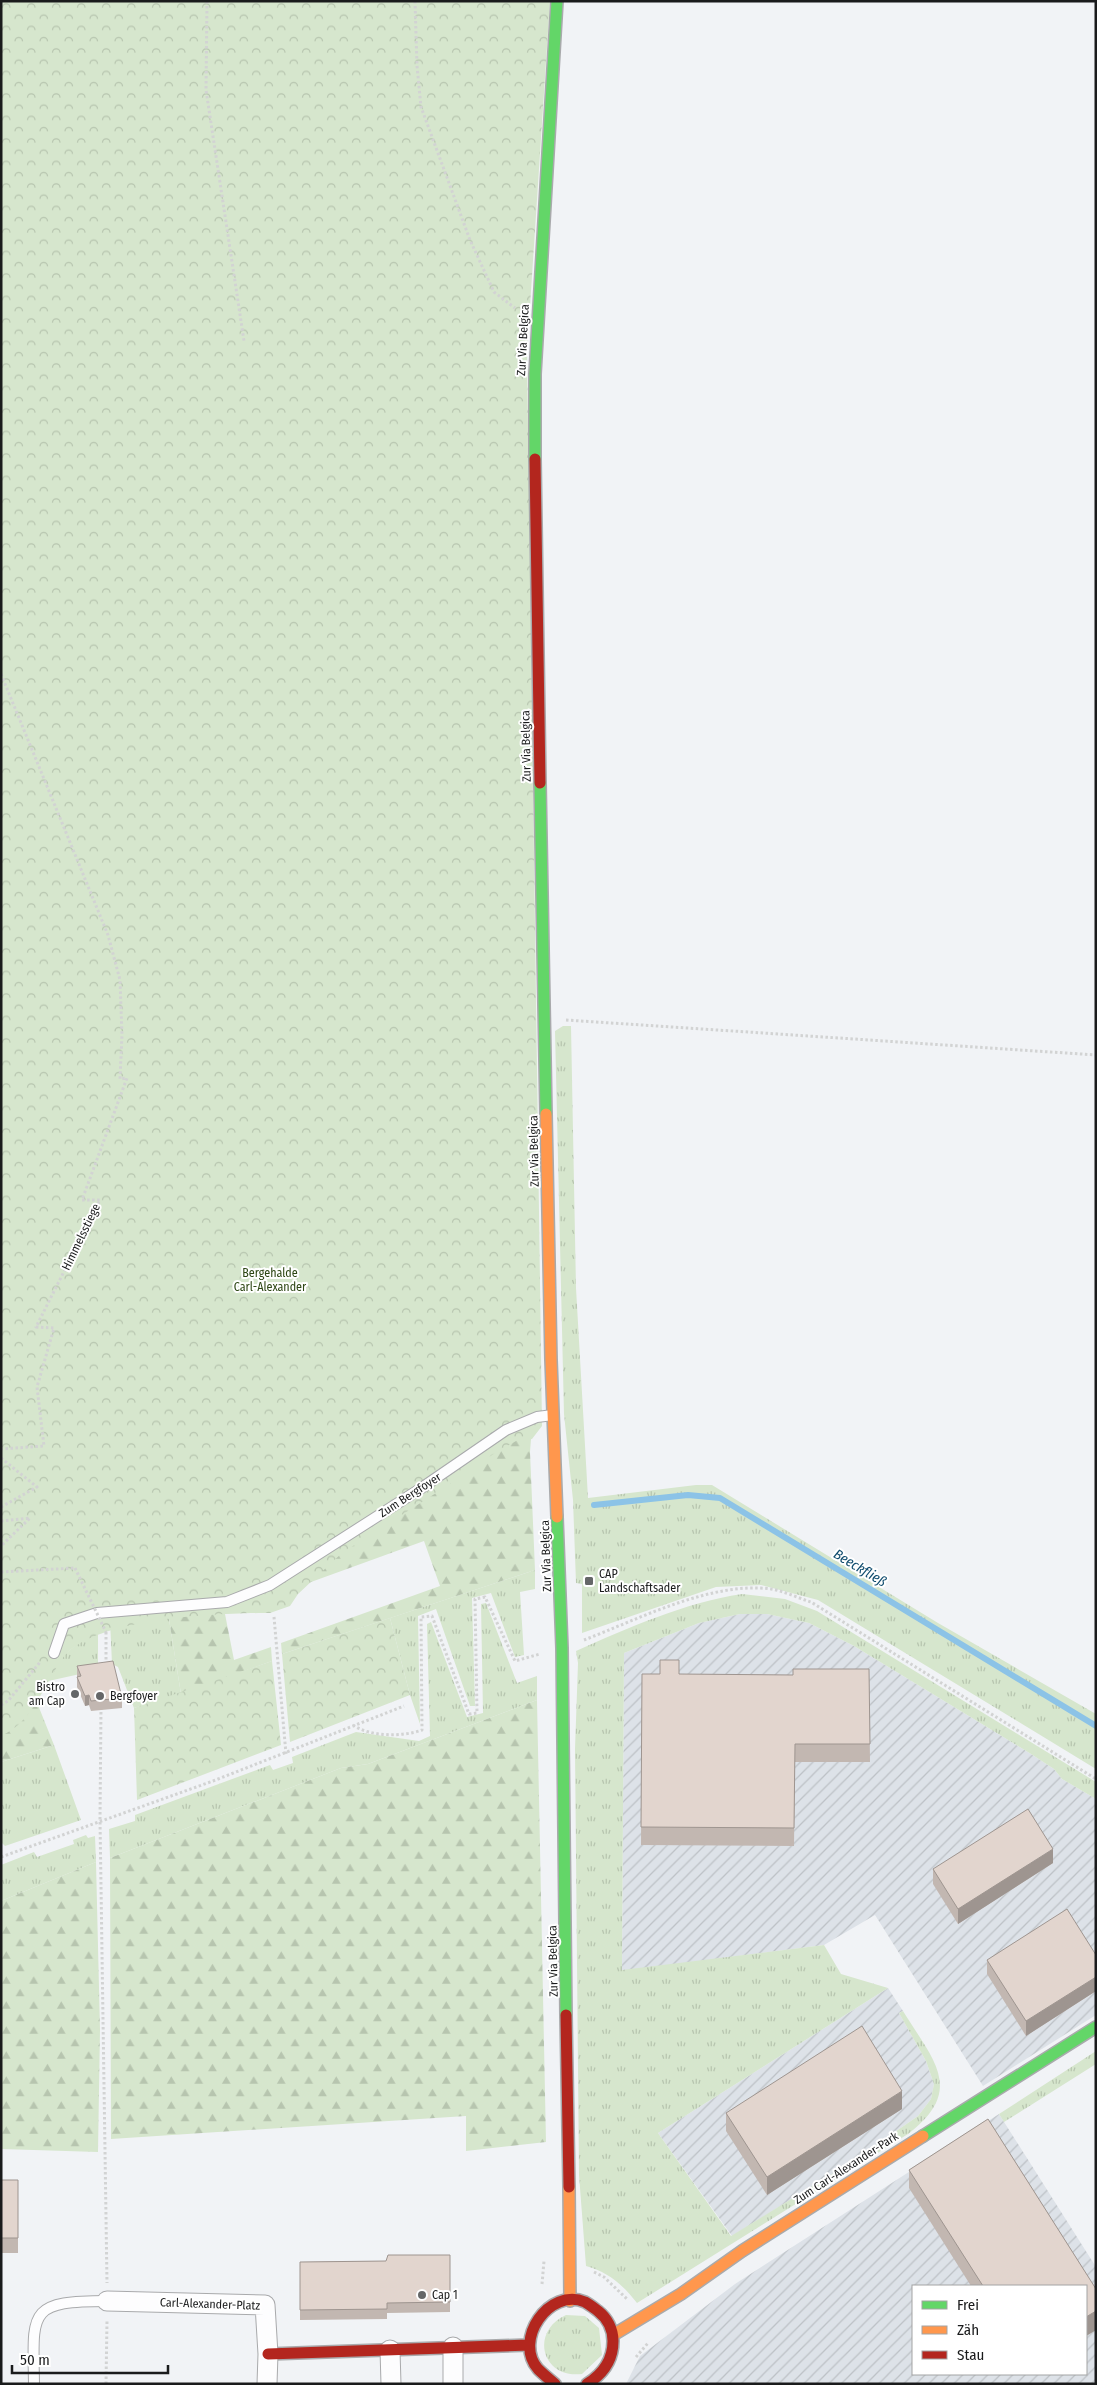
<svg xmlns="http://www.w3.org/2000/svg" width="1097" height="2385" font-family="'Fira Sans Condensed',sans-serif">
  <defs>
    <pattern id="industrial-furrows" width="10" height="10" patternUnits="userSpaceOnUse" patternTransform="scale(1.25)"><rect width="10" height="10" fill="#dde2e8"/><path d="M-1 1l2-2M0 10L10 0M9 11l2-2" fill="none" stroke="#bdc1c6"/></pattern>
    <pattern id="grass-tufts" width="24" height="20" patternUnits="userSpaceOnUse" patternTransform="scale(1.25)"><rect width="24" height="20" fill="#d6e6cd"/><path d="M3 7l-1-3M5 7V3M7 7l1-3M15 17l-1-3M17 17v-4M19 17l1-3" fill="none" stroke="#b7c5af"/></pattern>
    <pattern id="forest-firs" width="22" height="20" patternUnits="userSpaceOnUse" patternTransform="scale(1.25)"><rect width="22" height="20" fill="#d6e6cd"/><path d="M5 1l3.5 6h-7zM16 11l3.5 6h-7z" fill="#b7c5af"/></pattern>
    <pattern id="park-crowns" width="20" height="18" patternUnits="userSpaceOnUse" patternTransform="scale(1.25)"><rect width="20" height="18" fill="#d6e6cd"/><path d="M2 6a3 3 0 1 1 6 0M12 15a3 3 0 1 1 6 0" fill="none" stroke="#b7c5af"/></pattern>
  </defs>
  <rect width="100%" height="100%" fill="#f1f3f6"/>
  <path fill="url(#industrial-furrows)" fill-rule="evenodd" d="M740,1614H767L809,1623L854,1646L1031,1754L1054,1769L1062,1779L1096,1799V2015L983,2086L875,1915L824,1945L622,1971L624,1653L699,1623Z
    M888,1988L903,2011L899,2013L926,2061L934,2084L931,2099L918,2116L850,2163L732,2236L658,2133Z
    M999,2114L1096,2267V2384H626L640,2356L735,2284ZM913,2286H1086V2374H913Z"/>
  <path fill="url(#grass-tufts)" d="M563,1026H571L576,1288L588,1498L696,1485H712L938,1623L1096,1714V1769L818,1600L761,1585L716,1587L582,1633V1584L576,1583L573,1500L564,1414L555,1031Z
    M535,1570V1589L520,1592L524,1655L515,1657L491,1593L472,1598L475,1706H470L436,1609L418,1616L420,1724L410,1695L390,1618Z
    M742,1594L785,1599L817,1611L1096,1782V1799L1062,1779L1054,1769L1031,1754L854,1646L809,1623L767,1614H740L699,1623L624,1653L622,1970L824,1945L841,1974L888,1988L658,2133L731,2236L850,2163L918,2116L931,2099L934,2084L926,2061L899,2013L903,2011C933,2060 966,2090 908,2134L637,2303C623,2285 608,2272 586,2266L579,2175L575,1749L578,1663L576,1651C630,1627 684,1603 742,1594Z
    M486,1603L517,1683L537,1676V1700L368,1764L341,1768L110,1858L109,1829L135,1821V1815L270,1765L273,1770L293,1763L292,1757L356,1732L419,1741L430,1736L427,1624L431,1622L467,1717L483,1713L481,1604Z
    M168,1613L181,1694L134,1708L118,1667L112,1664L110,1620Z
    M98,1627V1670L26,1686Z
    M54,1745L81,1820L5,1846L1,1842V1762Z
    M86,1835L88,1838L95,1836L96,1862L1,1901V1865L34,1852L37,1857L74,1844L73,1840Z
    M1096,2051V2064L1004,2122L999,2114Z
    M566,2315L585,2316L599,2328L602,2355L582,2374C542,2379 529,2332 566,2315Z"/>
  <path fill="url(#forest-firs)" d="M532,1426L530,1452L535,1570L282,1654L281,1643L440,1586L424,1541L278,1594Z
    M168,1613L225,1614L234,1660L271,1647L272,1661L181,1694Z
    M30,1685L54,1745L1,1762V1709Z
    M537,1700L546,2142L466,2151V2116L111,2139L110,1858L341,1768L368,1764Z
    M96,1862L100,2030L98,2152L1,2149V1901Z"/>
  <path fill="url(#park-crowns)" d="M1,1H550L527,352L542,1426L532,1439L516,1441L492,1455L447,1486L342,1553L298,1594L290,1606L270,1613C221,1613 92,1617 62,1659C44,1685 33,1722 1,1736Z
    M390,1618L410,1695L290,1742L282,1654Z
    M272,1661L281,1745L137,1800L134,1708Z"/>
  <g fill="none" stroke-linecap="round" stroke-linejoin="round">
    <path stroke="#8cc3e7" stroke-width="6" d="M594,1505L688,1495L720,1498L1096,1726"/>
    <g stroke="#a9aaac" stroke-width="12">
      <path id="lane" d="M54,1653L64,1624L97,1613L227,1602L270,1585L420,1489L506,1430L537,1417L553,1415
        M34,2384C33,2312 27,2301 107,2301"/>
    </g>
    <g stroke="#a9aaac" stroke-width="21">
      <path id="street" d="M107,2301L265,2305L268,2354L267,2384
        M453,2347V2384
        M390,2350L391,2384"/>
    </g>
    <g stroke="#a9aaac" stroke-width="14">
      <path id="fast" d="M535,459V374L557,1
        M540,783L546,1114
        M557,1517L562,1648L566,2015
        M923,2136L1096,2027"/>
    </g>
    <g stroke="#a9aaac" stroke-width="14">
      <path id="slow" d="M546,1114L551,1360L557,1517
        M569,2187L570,2301
        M613,2335L681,2294L742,2251L923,2136"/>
    </g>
    <g stroke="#a9aaac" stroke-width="14">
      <path id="jam" d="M535,459L540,783
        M566,2015L569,2187
        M268,2354L528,2345
        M555,2384C549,2379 543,2374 538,2369C513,2340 549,2287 585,2302C589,2304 594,2308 598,2311C607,2318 613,2329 613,2341C613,2361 603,2374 587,2384"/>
    </g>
    <path stroke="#d2d3d3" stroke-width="3" stroke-dasharray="2.5 2.5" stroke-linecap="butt" d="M207,1L206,90L244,341
      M415,1L417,66L421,107L470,240L494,292L515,308
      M1,674L108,935L120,980L122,1035L120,1079L127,1078L82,1200H100L36,1327L54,1328L37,1387L44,1446L1,1449
      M566,1020L1096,1055
      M1,1458L37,1487L1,1507
      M1,1521L30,1518L1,1546
      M1,1572L75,1568
      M274,1617L286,1754
      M106,1632V1664
      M584,1640C639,1619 712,1581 771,1589C784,1591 798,1598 811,1602L1096,1779
      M1,1705L8,1701L41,1661
      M101,1707L100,1820L107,2283
      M353,1725C370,1737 403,1737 422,1730L421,1617L432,1616L469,1714L477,1713L475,1599L485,1597L515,1661L540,1654
      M1,1857L213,1781L404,1706
      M594,2272L604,2277L627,2299
      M542,2284L544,2261
      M636,2357L648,2343
      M106,2384L107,2320"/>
    <use href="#lane" stroke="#fdfdfe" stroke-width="10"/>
    <use href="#street" stroke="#fdfdfe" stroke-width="19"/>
    <use href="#fast" stroke="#63d668" stroke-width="11"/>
    <use href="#slow" stroke="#ff974d" stroke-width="11"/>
    <use href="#jam" stroke="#b3261e" stroke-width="11"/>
    <path stroke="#d2d3d3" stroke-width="3" stroke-dasharray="2.5 2.5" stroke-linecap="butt" d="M75,1568L106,1632"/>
  </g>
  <path fill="#c2b7b1" d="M77,1666L122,1698V1708L91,1711L89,1705L85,1706L77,1687Z
    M869,1669L870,1762H795L794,1846L641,1845L642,1674L793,1675Z
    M1053,1863L958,1924L933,1884V1869Z
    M1096,1955V1991L1026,2036L987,1974V1960Z
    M902,2109L767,2195L726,2131V2113Z
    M988,2119L1096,2289V2330L1086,2336V2286H971L909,2188V2170Z
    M1,2180H18V2253H1Z
    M450,2255V2312L387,2313V2319L300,2320V2262L386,2261Z"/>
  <path fill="#9e9590" d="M89,1695V1705L85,1706V1696Z
    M1053,1849V1863L958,1924V1909Z
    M1096,1977V1991L1026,2036V2021Z
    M902,2091V2109L767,2195V2177Z
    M1096,2311V2330L1086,2336V2317Z"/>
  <path fill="#e2d5ce" stroke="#9e9590" d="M660,1660H679V1674L793,1675V1669H869L870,1744H795L794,1828L641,1827L642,1674H660Z
    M113,1661L122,1698L91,1701L89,1695L85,1696L77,1677L81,1676L77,1666Z
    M1028,1809L1053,1849L958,1909L933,1869Z
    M1067,1909L1096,1955V1977L1026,2021L987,1960Z
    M862,2026L902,2091L767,2177L726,2113Z
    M988,2119L1096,2289V2311L1086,2317V2286H983L909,2170Z
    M1,2180H18V2238H1Z
    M388,2255H450V2302L387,2303V2309L300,2310V2262L386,2261Z"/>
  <g fill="#656768" stroke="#fff" stroke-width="2">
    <rect x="584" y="1576" width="10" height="10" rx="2.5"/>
    <circle cx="75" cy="1694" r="5"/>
    <circle cx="100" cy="1696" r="5"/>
    <circle cx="422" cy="2295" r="5"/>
  </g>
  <g text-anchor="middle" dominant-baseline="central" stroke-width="4" stroke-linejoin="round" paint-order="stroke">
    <g font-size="12" fill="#1a1b1c" stroke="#fff">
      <text transform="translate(523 340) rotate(-87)">Zur Via Belgica</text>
      <text transform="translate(526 746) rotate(-91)">Zur Via Belgica</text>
      <text transform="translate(534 1151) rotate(-91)">Zur Via Belgica</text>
      <text transform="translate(81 1237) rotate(-64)">Himmelsstiege</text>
      <text transform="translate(410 1495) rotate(-33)">Zum Bergfoyer</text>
      <text transform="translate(546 1556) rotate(-92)">Zur Via Belgica</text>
      <text transform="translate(553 1961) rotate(-91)">Zur Via Belgica</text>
      <text transform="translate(846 2168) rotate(-33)">Zum Carl-Alexander-Park</text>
      <text transform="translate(210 2304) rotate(2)">Carl-Alexander-Platz</text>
    </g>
    <g font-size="12" fill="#2d4614" stroke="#fff">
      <text x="270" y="1273">Bergehalde<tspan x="270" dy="14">Carl-Alexander</tspan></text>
    </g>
    <g font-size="12" fill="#1a1b1c" stroke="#fff" text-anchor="start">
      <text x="599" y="1574">CAP<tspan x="599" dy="14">Landschaftsader</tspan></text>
      <text x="65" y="1687" text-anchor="end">Bistro<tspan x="65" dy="14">am Cap</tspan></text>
      <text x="110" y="1696">Bergfoyer</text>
      <text x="432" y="2295">Cap 1</text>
    </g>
    <g font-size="14" font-style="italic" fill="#114d6f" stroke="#fff">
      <text transform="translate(860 1568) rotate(31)">Beeckfließ</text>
    </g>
  </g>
  <rect width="1097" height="2385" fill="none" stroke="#1a1b1c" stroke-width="5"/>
  <rect x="912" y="2285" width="175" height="90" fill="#ffffff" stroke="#a3a4a4"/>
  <rect x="922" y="2301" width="25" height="8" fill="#63d668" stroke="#a3a4a4"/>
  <text x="957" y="2310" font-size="15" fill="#1a1b1c">Frei</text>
  <rect x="922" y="2326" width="25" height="8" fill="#ff974d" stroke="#a3a4a4"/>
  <text x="957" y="2335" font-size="15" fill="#1a1b1c">Zäh</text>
  <rect x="922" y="2351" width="25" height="8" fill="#b3261e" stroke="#a3a4a4"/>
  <text x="957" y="2360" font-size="15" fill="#1a1b1c">Stau</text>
  <path d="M12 2365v8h156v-8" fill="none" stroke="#1a1b1c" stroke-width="2.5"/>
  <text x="20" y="2365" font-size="15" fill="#1a1b1c" stroke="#ffffff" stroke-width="4" paint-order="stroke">50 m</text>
</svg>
